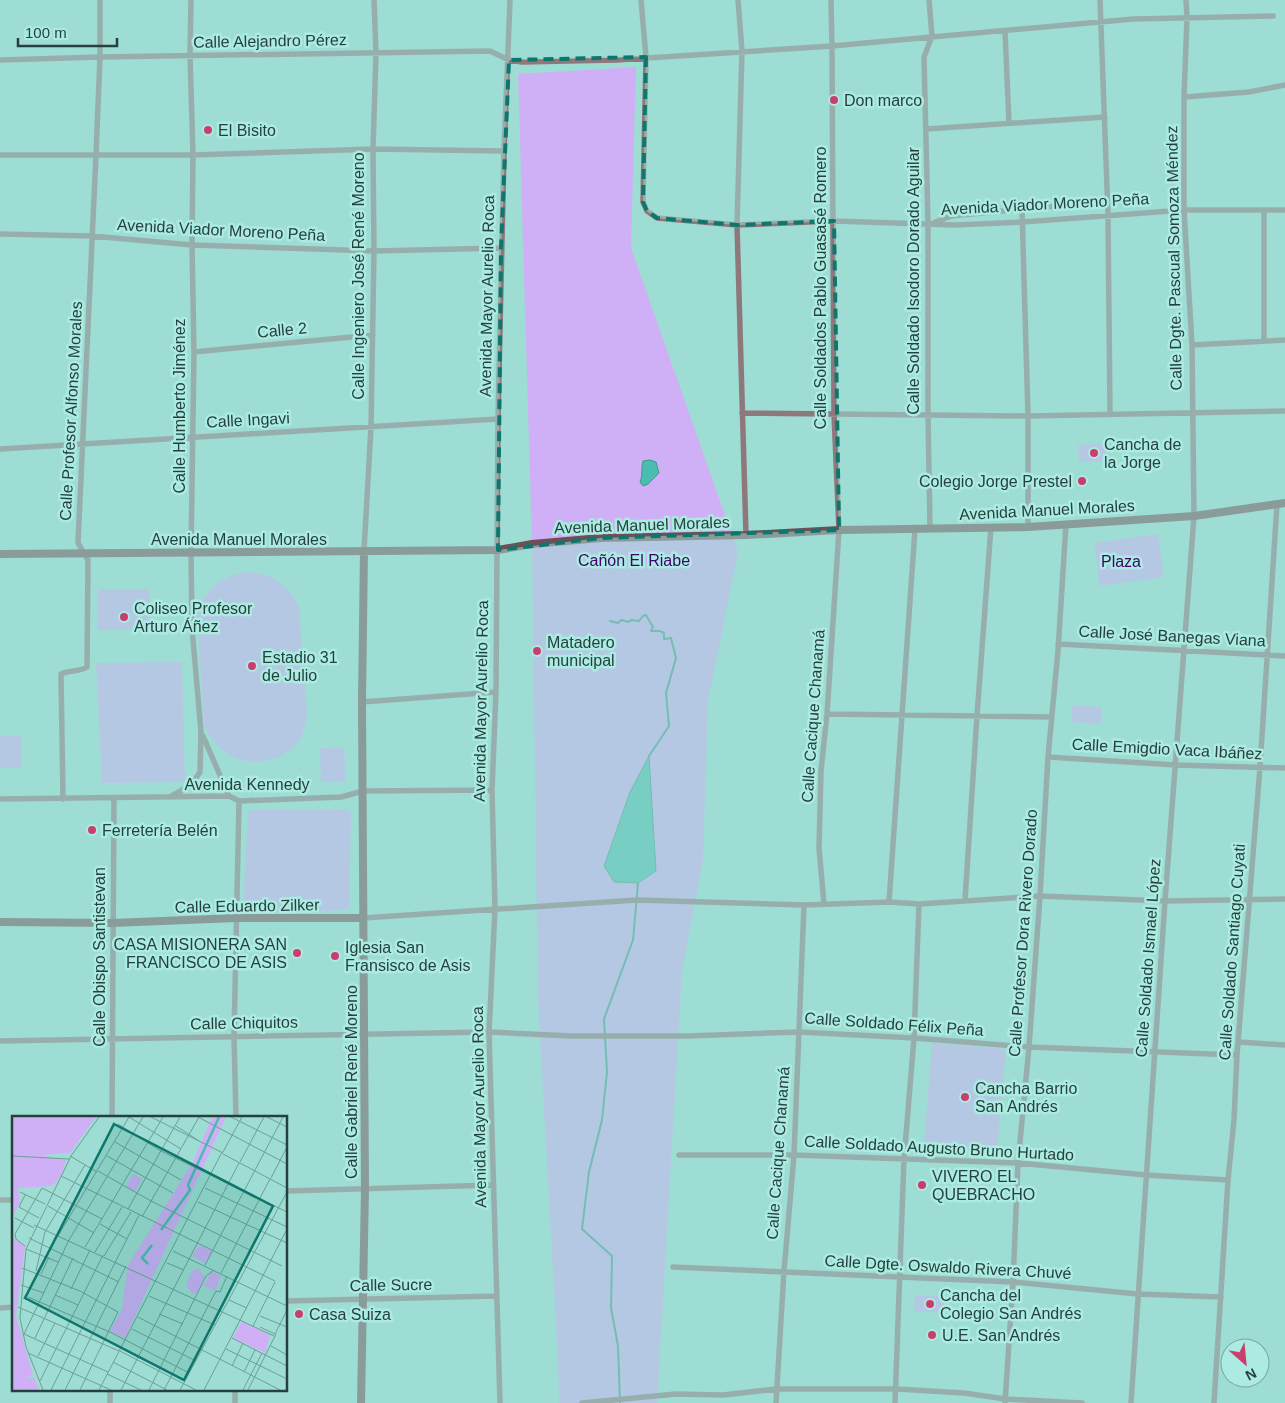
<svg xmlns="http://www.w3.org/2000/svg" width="1285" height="1403" font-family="Arial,sans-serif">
  <rect width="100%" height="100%" fill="#9eddd3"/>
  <path fill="#cfb0f7" d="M636,67L631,248L738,552L708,701L703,860L682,971L657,1403H559L558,1361L538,1001L532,544L518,74Z
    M1110,444V461L1079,462L1078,445Z
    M1158,534L1164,577L1100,586L1094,543Z
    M246,572C274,575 286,582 299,607L307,717C305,728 302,739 293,748C275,763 244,767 225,752C215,745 210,735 204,725L197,614C206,588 219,577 246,572Z
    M98,589H149L151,630H98Z
    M182,662L185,782L102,783L96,663Z
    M1072,705L1102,707L1101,724L1072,722Z
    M0,736H21L22,768H0Z
    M344,747L346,781L321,782L320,748Z
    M346,809L351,814L349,908L346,910L247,913L243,908L248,813L251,810Z
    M932,1043L1006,1049L997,1150L924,1144Z
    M915,1295L946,1296L945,1313L914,1311Z"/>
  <path fill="#49bdaf" stroke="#3e988d" d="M650,460L656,462L659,473L648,484L643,486L640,482C643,475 641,468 643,461Z
    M649,756L656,871L638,883L614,882L604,866L630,792Z"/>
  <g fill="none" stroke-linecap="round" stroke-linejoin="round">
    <path stroke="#3e988d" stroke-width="2" d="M610,621L618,623L621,620L629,622L631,620L639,621L643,616L646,615L653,627L651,631H660L664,633V639L671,638L676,658L666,693L669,726L649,756
      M620,1403L618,1346L611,1308L612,1256L582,1229L589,1172L602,1120L607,1072L604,1019L633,940L638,883"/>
    <path stroke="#8f787c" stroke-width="5.5" d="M641,0L646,57L643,202L647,211L657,218L737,225L834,221L955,225L1023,222L1184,210H1285
      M738,0L742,51L737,225L746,535
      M929,0L932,36L924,57L928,224V415L930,528
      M1100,0L1108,215L1110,414
      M1005,31L1009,123
      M0,60L100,57L490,51L509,60L522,62L616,60L832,46L1133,19L1273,16
      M1184,97L1249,92L1285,85
      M926,129L1105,117
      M0,155H193L373,149L504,151
      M1022,209L1028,416V527
      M1264,211V341
      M933,223L951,216L1107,201
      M0,234L92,236L192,245L374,251L501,248
      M1192,345L1285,340
      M194,352L373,335
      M742,413L1028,416L1285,411
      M0,449L498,419
      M364,551L371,427L374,251L373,149L376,53L374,0
      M1058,644L1285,656
      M362,702L496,692
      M827,714L1051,717
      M203,736L229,796
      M1048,757L1176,765L1285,768
      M170,797L191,785L200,772L201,732L192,628L191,553L194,352L192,245L193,155L190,56L191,0
      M0,799L229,796L239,801L341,797L363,791L492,790
      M63,799L61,674C70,670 79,672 87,667L88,560L78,543L96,155L100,57V0
      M965,900L977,716L991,527
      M889,902L915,529
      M824,904L819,848L821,771L827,714L839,530L834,414L832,46L831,0
      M363,918L637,900L804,905L889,902L919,904L1040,896L1165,901L1285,899
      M0,1041L489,1032L571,1036H688L799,1032L914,1038L1029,1047L1237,1055
      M1239,1042L1285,1045
      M112,1117L114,798
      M236,1117L234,1037L239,801
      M679,1155H794L1018,1163L1146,1175L1228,1180
      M286,1191L494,1185
      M0,1200H14
      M673,1267L1013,1282L1138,1294L1221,1297
      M286,1301L497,1296
      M0,1308L14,1307
      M110,1403V1389
      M235,1403V1389
      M500,1403L489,1032L495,909L492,790L496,692L498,419L504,151L510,0
      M582,1403L676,1394L723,1395L776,1389H897L964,1393L1005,1399L1082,1403
      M776,1403L784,1271L794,1155L804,905
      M895,1403L904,1159L914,1038L919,904
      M1005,1403L1013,1282L1018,1163L1029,1047L1040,896L1048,757L1058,651L1066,524
      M1131,1403L1165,901L1194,516L1192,345L1184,210V97L1187,18L1186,0
      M1214,1403L1228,1180L1234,1120L1237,1055L1260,767L1277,504"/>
    <path stroke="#6f4e56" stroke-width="8" d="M0,554L498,550L532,544L601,538L746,535L839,530L1028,527L1194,516L1285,503
      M0,922L113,923L236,918H363
      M361,1403L365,1189L362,702L364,551"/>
  </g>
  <path d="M0 0H1285V1403H0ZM646,57L643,202L647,211L657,218L737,225L834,221L839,530L601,538L498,550L501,248L509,60Z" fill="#9eddd3" fill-opacity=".55" fill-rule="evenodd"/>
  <path fill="none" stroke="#0f766e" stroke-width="4" stroke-dasharray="10 6" stroke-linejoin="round" d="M646,57L643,202L647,211L657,218L737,225L834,221L839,530L601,538L498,550L501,248L509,60Z"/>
  <g fill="#ca3e6e" stroke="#abebe1" stroke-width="2">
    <circle cx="834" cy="100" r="5"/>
    <circle cx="208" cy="130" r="5"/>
    <circle cx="1094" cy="453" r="5"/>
    <circle cx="1082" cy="481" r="5"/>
    <circle cx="124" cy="617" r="5"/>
    <circle cx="537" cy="651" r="5"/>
    <circle cx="252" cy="666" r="5"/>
    <circle cx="92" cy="830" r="5"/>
    <circle cx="297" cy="953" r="5"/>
    <circle cx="335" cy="956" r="5"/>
    <circle cx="965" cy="1097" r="5"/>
    <circle cx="922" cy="1185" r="5"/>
    <circle cx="930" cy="1304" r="5"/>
    <circle cx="299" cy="1314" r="5"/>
    <circle cx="932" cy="1335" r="5"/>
  </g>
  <g text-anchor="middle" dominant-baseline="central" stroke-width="5" stroke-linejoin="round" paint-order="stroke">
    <g font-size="16" fill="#26403d" stroke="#abebe1">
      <text transform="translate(270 41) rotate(-1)">Calle Alejandro Pérez</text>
      <text transform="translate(1045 204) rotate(-3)">Avenida Viador Moreno Peña</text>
      <text transform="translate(221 230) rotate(3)">Avenida Viador Moreno Peña</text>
      <text transform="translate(1174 258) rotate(-91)">Calle Dgte. Pascual Somoza Méndez</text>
      <text transform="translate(358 276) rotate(-90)">Calle Ingeniero José René Moreno</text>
      <text transform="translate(913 281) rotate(-90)">Calle Soldado Isodoro Dorado Aguilar</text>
      <text transform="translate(820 288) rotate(-90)">Calle Soldados Pablo Guasasé Romero</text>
      <text transform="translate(487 296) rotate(-89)">Avenida Mayor Aurelio Roca</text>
      <text transform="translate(282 330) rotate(-5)">Calle 2</text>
      <text transform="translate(179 406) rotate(-90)">Calle Humberto Jiménez</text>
      <text transform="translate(71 411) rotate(-87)">Calle Profesor Alfonso Morales</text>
      <text transform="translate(248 420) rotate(-3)">Calle Ingavi</text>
      <text transform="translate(1047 510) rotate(-3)">Avenida Manuel Morales</text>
      <text transform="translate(642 525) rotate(-2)">Avenida Manuel Morales</text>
      <text x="239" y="539">Avenida Manuel Morales</text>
      <text transform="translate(1172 636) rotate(3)">Calle José Banegas Viana</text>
      <text transform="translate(481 701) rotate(-89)">Avenida Mayor Aurelio Roca</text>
      <text transform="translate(813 716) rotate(-86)">Calle Cacique Chanamá</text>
      <text transform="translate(1167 749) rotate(3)">Calle Emigdio Vaca Ibáñez</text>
      <text x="247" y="784">Avenida Kennedy</text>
      <text transform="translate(247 906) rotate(-1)">Calle Eduardo Zilker</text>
      <text transform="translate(1023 933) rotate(-86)">Calle Profesor Dora Rivero Dorado</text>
      <text transform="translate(1232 952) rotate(-86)">Calle Soldado Santiago Cuyati</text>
      <text transform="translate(99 957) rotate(-90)">Calle Obispo Santistevan</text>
      <text transform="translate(1148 958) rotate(-86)">Calle Soldado Ismael López</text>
      <text transform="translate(244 1023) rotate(-1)">Calle Chiquitos</text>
      <text transform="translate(894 1024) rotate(4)">Calle Soldado Félix Peña</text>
      <text transform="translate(351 1082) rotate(-90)">Calle Gabriel René Moreno</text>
      <text transform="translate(479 1107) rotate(-91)">Avenida Mayor Aurelio Roca</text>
      <text transform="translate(939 1148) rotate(3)">Calle Soldado Augusto Bruno Hurtado</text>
      <text transform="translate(778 1153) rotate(-86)">Calle Cacique Chanamá</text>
      <text transform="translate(948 1267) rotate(3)">Calle Dgte. Oswaldo Rivera Chuvé</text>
      <text transform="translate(391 1285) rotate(-1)">Calle Sucre</text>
    </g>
    <g font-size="16" fill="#26403d" stroke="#abebe1" text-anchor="start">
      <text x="844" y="100">Don marco</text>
      <text x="218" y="130">El Bisito</text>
      <text x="1104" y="444">Cancha de<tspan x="1104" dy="18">la Jorge</tspan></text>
      <text x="1072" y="481" text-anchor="end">Colegio Jorge Prestel</text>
      <text x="134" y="608">Coliseo Profesor<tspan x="134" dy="18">Arturo Áñez</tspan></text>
      <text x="547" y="642">Matadero<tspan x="547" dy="18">municipal</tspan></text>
      <text x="262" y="657">Estadio 31<tspan x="262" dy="18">de Julio</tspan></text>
      <text x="102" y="830">Ferretería Belén</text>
      <text x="287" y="944" text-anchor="end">CASA MISIONERA SAN<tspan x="287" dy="18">FRANCISCO DE ASIS</tspan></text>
      <text x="345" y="947">Iglesia San<tspan x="345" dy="18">Fransisco de Asis</tspan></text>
      <text x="975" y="1088">Cancha Barrio<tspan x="975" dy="18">San Andrés</tspan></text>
      <text x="932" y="1176">VIVERO EL<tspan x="932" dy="18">QUEBRACHO</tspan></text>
      <text x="940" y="1295">Cancha del<tspan x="940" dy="18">Colegio San Andrés</tspan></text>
      <text x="309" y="1314">Casa Suiza</text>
      <text x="942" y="1335">U.E. San Andrés</text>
    </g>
    <g font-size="16" fill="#43006f" stroke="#abebe1">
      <text x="634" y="560">Cañón El Riabe</text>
      <text x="1121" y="561">Plaza</text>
    </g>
  </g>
  <g transform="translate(12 1116)">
    <rect width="275" height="275" fill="#9eddd3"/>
    <path d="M0,1H84L58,37L28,39L54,44L49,60L40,70L6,72L8,87L0,101ZM200,1H214L113,222L98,215L110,193L116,149L181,46ZM121,58L130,63L123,75L114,70ZM0,121L13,130L4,200L21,259L15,261H22L27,274H0ZM187,129L200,135L193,147L180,140ZM186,152L193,161L185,177L180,178L174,169L180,155ZM199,155L209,160L203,175L192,170ZM230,205L258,219L253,237L221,222Z" fill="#cfb0f7"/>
    <path fill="none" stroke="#49bdaf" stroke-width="2.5" d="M149,114L178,74L176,69L207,1M136,148L130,142L140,129"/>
    <path fill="none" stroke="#6e9e97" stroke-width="1" d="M117,1L169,33M139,1L211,37H209M186,1L275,48M219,1L275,29M255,1L275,11M106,8L149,35L275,96M164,10L187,25M103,26L169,64M211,36L230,1M211,38L275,72M0,40L57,43M58,40L85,56M95,40L161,77M228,46L252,1M86,55L139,85L270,150M49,60L263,165M259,62L275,31M193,72L275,111M8,76L33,88M13,79L7,91L27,102M186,86L275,127M36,90L82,117M116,93L168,1M130,101L187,1M3,102L22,112M88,108L115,123M22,109L262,220M46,120L117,1M17,122L107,166M13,130L4,123L3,118L30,72L90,103M73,131L151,1M14,133L46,146M161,135L275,190M83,136L110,91M92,140L119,96M155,147L172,154M193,149L271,1M10,152L68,175L106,196L68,274M24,155L33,116L73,49M209,157L258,63M29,158L37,141M9,169L32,177M59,173L78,134M43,179L66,189M137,180L203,209M16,181L100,217L177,257M217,184L235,192M6,191L107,235M147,198L171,208M248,200L275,211M126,201L268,274M241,210L263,166M248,211L263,218M120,213L184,245M12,218L57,124L131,1M12,218L96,256M263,218L275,194M23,222L61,142M220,222L275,250M259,230L275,239M214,233L275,263M108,235L184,274M16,237L99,274M26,240L43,207M101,246L155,274M220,250L231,227M232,256L243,234M95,258L129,274M28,265L91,139M31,274L14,231L8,202L14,133L59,40L87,1M39,274L127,99M53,274L114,150M87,274L209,38M109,274L227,47M137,274L194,160L202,154M152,274L204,175L208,176L215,160M168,274L275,76M192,274L275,113M231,274L250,237M236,274L264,218"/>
    <path fill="#0f766e" fill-opacity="0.15" stroke="#0f766e" stroke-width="2.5" d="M102,8L261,90L172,264L13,182Z"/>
    <rect width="275" height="275" fill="none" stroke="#26403d" stroke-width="2.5"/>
  </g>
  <g transform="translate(1245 1363) rotate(153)"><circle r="24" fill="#abebe1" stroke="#76a79f"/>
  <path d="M0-4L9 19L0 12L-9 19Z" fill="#ca3e6e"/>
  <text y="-8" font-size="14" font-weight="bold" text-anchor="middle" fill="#26403d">N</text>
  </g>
  <path d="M18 38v8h99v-8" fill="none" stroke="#26403d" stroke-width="2.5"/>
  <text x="25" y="38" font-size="15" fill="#26403d" stroke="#abebe1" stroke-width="4" paint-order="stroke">100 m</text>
</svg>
